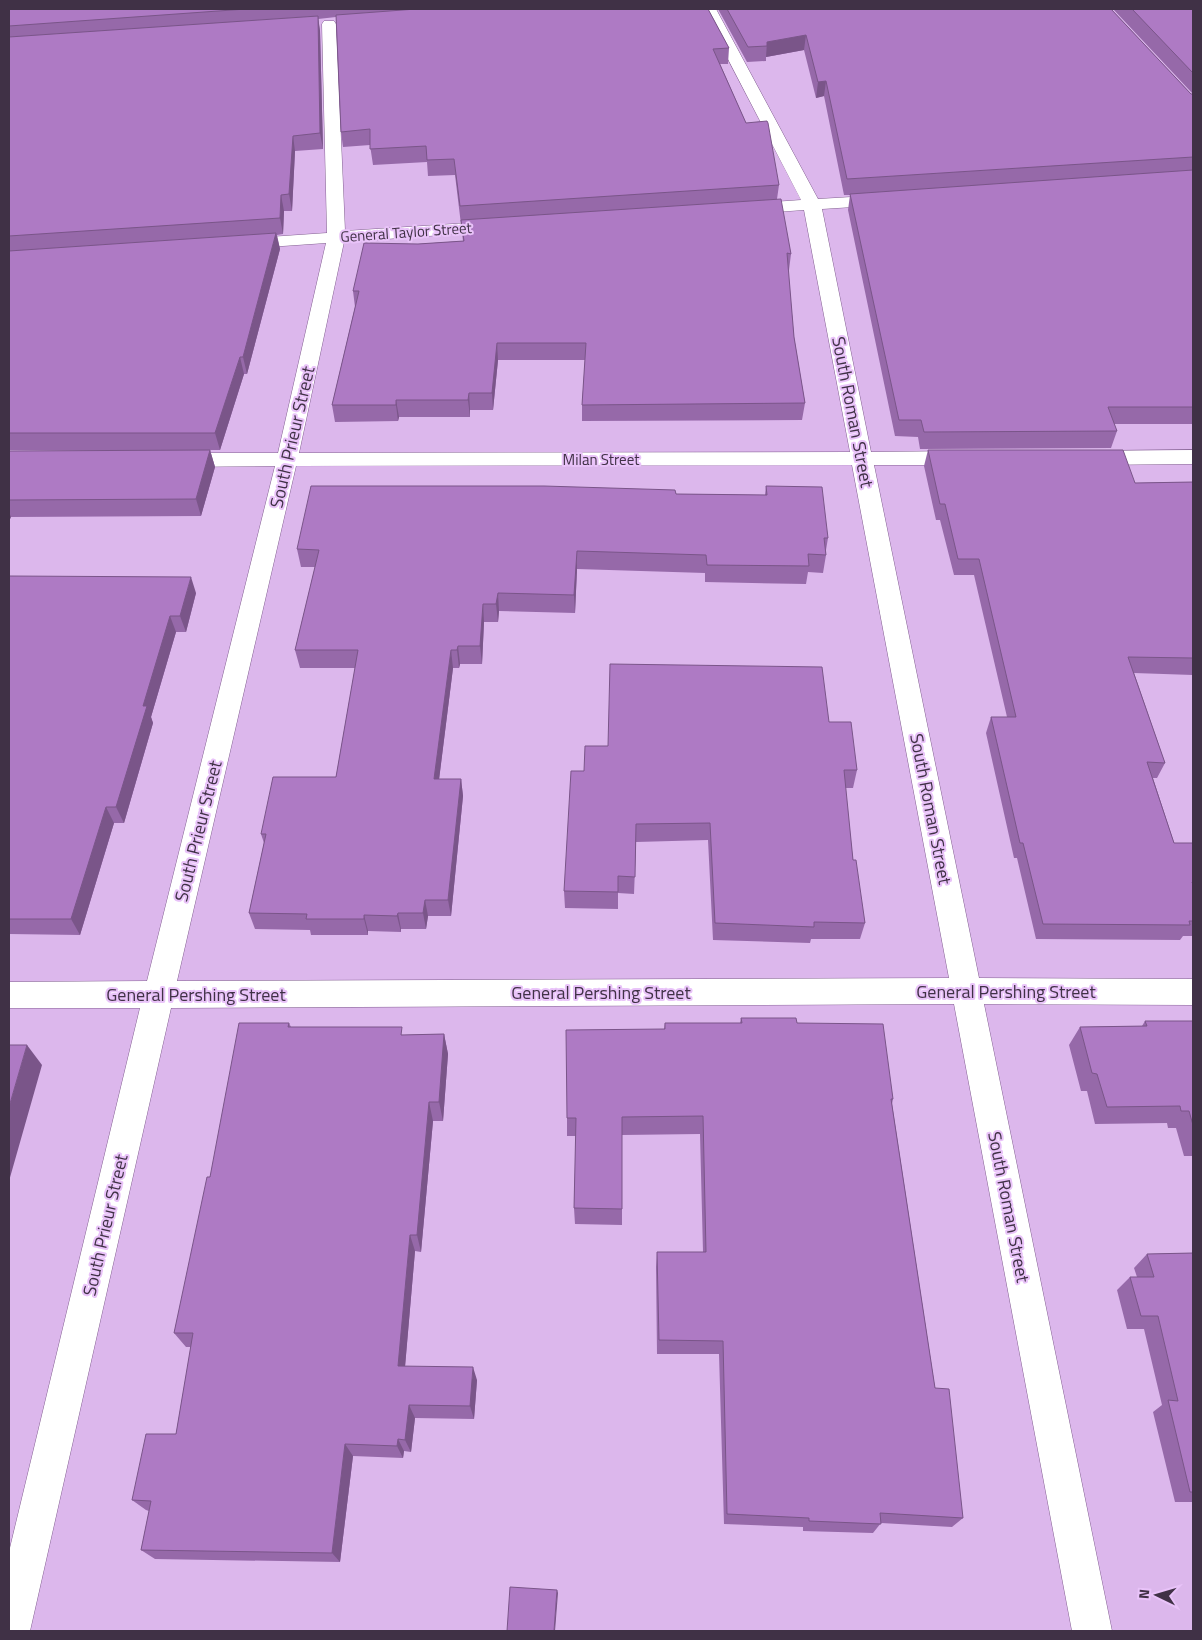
<svg xmlns="http://www.w3.org/2000/svg" width="1202" height="1640" font-family="'Titillium Web',sans-serif">
  <rect width="100%" height="100%" fill="#dcb7ec"/>
  <g fill="none" stroke-linecap="round" stroke-linejoin="round">
    <g stroke="#836191" stroke-width="1">
      <path id="minor" d="M702,9H716L818,199L885,195L891,196L894,200L891,204L885,205L822,209L871,452L962,451L970,453L973,458L970,463L962,465H874L979,978L1193,979V1005L984,1004L1112,1631H1072L954,1004L171,1008L30,1631H9V1552L140,1008H9V982L147,981L275,466L175,467L167,465L164,460L167,455L175,453H278L326,243L240,249L234,248L231,244L234,240L240,239L327,233L322,24L324,21H334L336,24L345,231L499,221L505,222L508,226L505,230L499,231L344,242L299,453L850,452L804,210L746,214L740,213L737,209L740,205L746,204L801,200ZM852,465L949,978L177,981L296,466Z
        M1193,450V464L1088,465L1080,463L1077,458L1080,453L1088,451Z"/>
    </g>
    <use href="#minor" fill="#fff" fill-rule="evenodd"/>
  </g>
  <path fill="#9669a9" d="M9,9H708L729,48L728,64H720L746,123L779,185L777,199L791,254L789,270H788L794,337L805,403L802,420L582,421V405L585,360H498L493,410H470V417H399L398,421L335,422L332,405L355,307L353,291L418,244L463,241L455,175L428,176L427,162L373,165L370,145L343,147L341,132L336,17L318,19L320,31L323,149L295,151L292,211H284L283,234L277,235L280,249L247,374H244L220,450H9Z
    M718,9H1111L1191,94H1193V424H1114L1117,431L1111,448L920,449L918,437L895,436L848,210L850,195H844L824,96L816,98L804,50L766,57V61L747,62Z
    M1113,9H1193V94Z
    M210,450L215,467L201,516L11,517L9,521V451Z
    M928,450L1135,483L1193,482V675L1134,673L1165,763L1157,778H1153L1174,843H1193V936H1183L1180,940L1036,939L1017,858H1014L986,733L991,717H1007L974,575H954L940,520H936L924,466Z
    M766,486L828,538L826,550V555L823,573L808,572L806,584L705,582V573L577,569L575,613L499,611L498,622H484L482,664H460L459,668H453L439,779H461L463,796L451,916H428L426,929H401V932L368,931V935H311L310,930L255,929L249,913L264,843L261,834L336,777L355,668H300L295,650L315,567H301L297,549L676,494L765,495Z
    M9,576L196,593L186,632H176L151,717L153,723L124,823H114L80,935L9,934Z
    M829,722L857,770L853,788H845L853,860L865,923L860,939H811L810,943L713,940L708,840L636,842L634,894L618,893V909L565,908L564,891L584,771L608,746Z
    M741,1018L797,1023L893,1099L892,1104L935,1388L963,1518L952,1527L881,1523L873,1533L803,1531V1527L724,1524L719,1354H657L656,1267L657,1252H703L700,1134L622,1135V1225L575,1224L574,1208L576,1136H567V1118L664,1029L665,1023H740Z
    M1145,1021H1193V1156H1184L1176,1128H1168L1167,1123L1095,1124L1087,1091H1081L1069,1045L1080,1027L1142,1026Z
    M289,1023L291,1027L404,1035L444,1034L448,1054L443,1121H433L421,1252L415,1251L405,1366L477,1380L474,1419L415,1418L411,1452L404,1451L403,1458L353,1456L340,1562L155,1559L141,1550L149,1511L146,1510L132,1500L176,1434L191,1347H186L174,1333L210,1177Z
    M1193,1253V1502H1175L1153,1412L1162,1405L1144,1329H1127L1117,1290L1130,1277H1137L1134,1268L1147,1254Z"/>
  <path fill="#7a5589" d="M318,16L320,31L323,149L320,133Z
    M806,35L804,50L766,57L767,42Z
    M826,81L824,96L816,98L818,82Z
    M293,136L295,151L292,211L289,194Z
    M281,195L284,211L283,234L280,218Z
    M276,233L280,249L247,374L243,357Z
    M497,343L498,360L493,410L492,393Z
    M240,357L244,374L220,450L215,433Z
    M469,393L470,410V417L468,400Z
    M396,400L399,417L398,421L396,405Z
    M210,450L215,467L201,516L196,499Z
    M9,512L11,517L9,521Z
    M577,551V569L575,613L574,595Z
    M191,577L196,593L186,632L180,616Z
    M498,593L499,611L498,622L496,604Z
    M483,604L484,622L482,664L480,646Z
    M170,616L176,632L151,717L153,723L124,823L116,807L143,706Z
    M458,646L460,664L459,668L457,650Z
    M451,650L453,668L437,796L434,779Z
    M461,779L463,796L451,916L448,900Z
    M106,807L114,823L80,935L71,919Z
    M425,900L428,916L426,929L423,913Z
    M398,913L401,929V932L397,916Z
    M364,915L368,931V935L364,919Z
    M444,1034L448,1054L443,1121L439,1102Z
    M27,1045L42,1065L9,1181V1107Z
    M429,1102L433,1121L421,1252L417,1235Z
    M410,1235L415,1251L404,1379L398,1366Z
    M473,1367L477,1380L474,1419L470,1406Z
    M409,1405L415,1418L411,1452L405,1440Z
    M398,1439L404,1451L403,1458L397,1446Z
    M345,1444L353,1456L340,1562L332,1553Z
    M557,1590L558,1593L555,1631H554Z"/>
  <path fill="#ae7ac4" stroke="#7a5589" d="M9,9H246L9,26Z
    M416,9H708L729,48L713,49L746,123L767,121L768,123L779,185L460,206L454,159L427,160L426,146L370,149V129L341,132L336,15Z
    M727,9H1111L1191,94H1193V157L847,179L826,81L818,82L806,35L767,42V46L748,47Z
    M1132,9H1193V73Z
    M318,16L320,133L293,136L289,194L281,195L280,218L9,236V37Z
    M1193,170V407H1108L1117,431L924,432L921,420H899L850,194Z
    M781,199L791,254L787,253L794,337L805,403L582,405L586,343H497L492,393H469L468,400H396V405H332L359,291H353L364,243L418,244L464,241L461,220Z
    M276,233L243,357H240L215,433H9V251Z
    M210,450L196,499L9,500V451Z
    M928,450H1123L1135,483L1193,482V658L1128,657L1165,763L1147,762L1174,843H1193V882H1192L1193,885V921H1189L1190,925L1043,924L1023,843H1020L991,717H1016L979,559H958L945,504H940Z
    M311,486H544L675,490L676,494L767,495L766,486L822,487L828,538H824L826,555L808,554L809,566L707,565L706,555L577,551L574,595L498,593L496,604H483L480,646H458L457,650H451L434,779H461L448,900H425L423,913H398L397,916L364,915V919H306L307,914L249,913L266,834H261L273,777H336L358,650H295L319,550L297,549Z
    M9,576L191,577L180,616H170L143,706H147L116,807H106L71,919H9Z
    M610,664L822,667L829,722H851L857,770H844L853,860H856L865,923L814,922V927L715,923L710,823L636,824L635,877L618,876V892L564,891L571,771H584L585,746H608Z
    M741,1018H796L797,1023L883,1024L893,1099H891L935,1388L949,1389L963,1518L880,1513L881,1524L809,1521V1518L727,1514L723,1341L659,1340L657,1252H706L703,1116L622,1117V1209L574,1208L576,1118H567L566,1030L665,1029V1023H742Z
    M1145,1021H1193V1125L1189,1111H1181L1180,1106L1107,1107L1097,1074L1092,1073L1080,1027L1147,1026Z
    M239,1023H289L288,1027H402L401,1035L444,1034L439,1102H429L417,1235H410L398,1366L473,1367L470,1406L409,1405L405,1440L398,1439L397,1446L345,1444L332,1553L141,1550L151,1501L132,1500L146,1434H176L193,1333H174L207,1177H210Z
    M9,1045H27L9,1107Z
    M1193,1253V1492H1190L1168,1400L1178,1401L1158,1316H1141L1130,1277H1154L1147,1254Z
    M510,1587L557,1590L554,1631H507Z"/>
  <g text-anchor="middle" dominant-baseline="central" stroke-width="4" stroke-linejoin="round" paint-order="stroke">
    <g font-size="15" fill="#403146" stroke="#e9c3f9">
      <text transform="translate(406 232) rotate(-4)">General Taylor Street</text>
      <text x="601" y="459">Milan Street</text>
    </g>
    <g font-size="18" fill="#403146" stroke="#e9c3f9">
      <text transform="translate(853 412) rotate(79)">South Roman Street</text>
      <text transform="translate(292 437) rotate(-77)">South Prieur Street</text>
      <text transform="translate(931 809) rotate(79)">South Roman Street</text>
      <text transform="translate(198 831) rotate(-76)">South Prieur Street</text>
      <text x="1006" y="991">General Pershing Street</text>
      <text x="601" y="992">General Pershing Street</text>
      <text x="196" y="994">General Pershing Street</text>
      <text transform="translate(1009 1207) rotate(79)">South Roman Street</text>
      <text transform="translate(105 1225) rotate(-77)">South Prieur Street</text>
    </g>
  </g>
  <rect width="1202" height="1640" fill="none" stroke="#403146" stroke-width="20"/>
  <g transform="translate(1157 1595) rotate(275)" stroke="#e9c3f9" stroke-width="4" paint-order="stroke">
  <path d="M0-4L9 19L0 12L-9 19Z" fill="#403146"/>
  <text y="-8" font-size="14" font-weight="bold" text-anchor="middle" fill="#403146">N</text>
  </g>
</svg>
